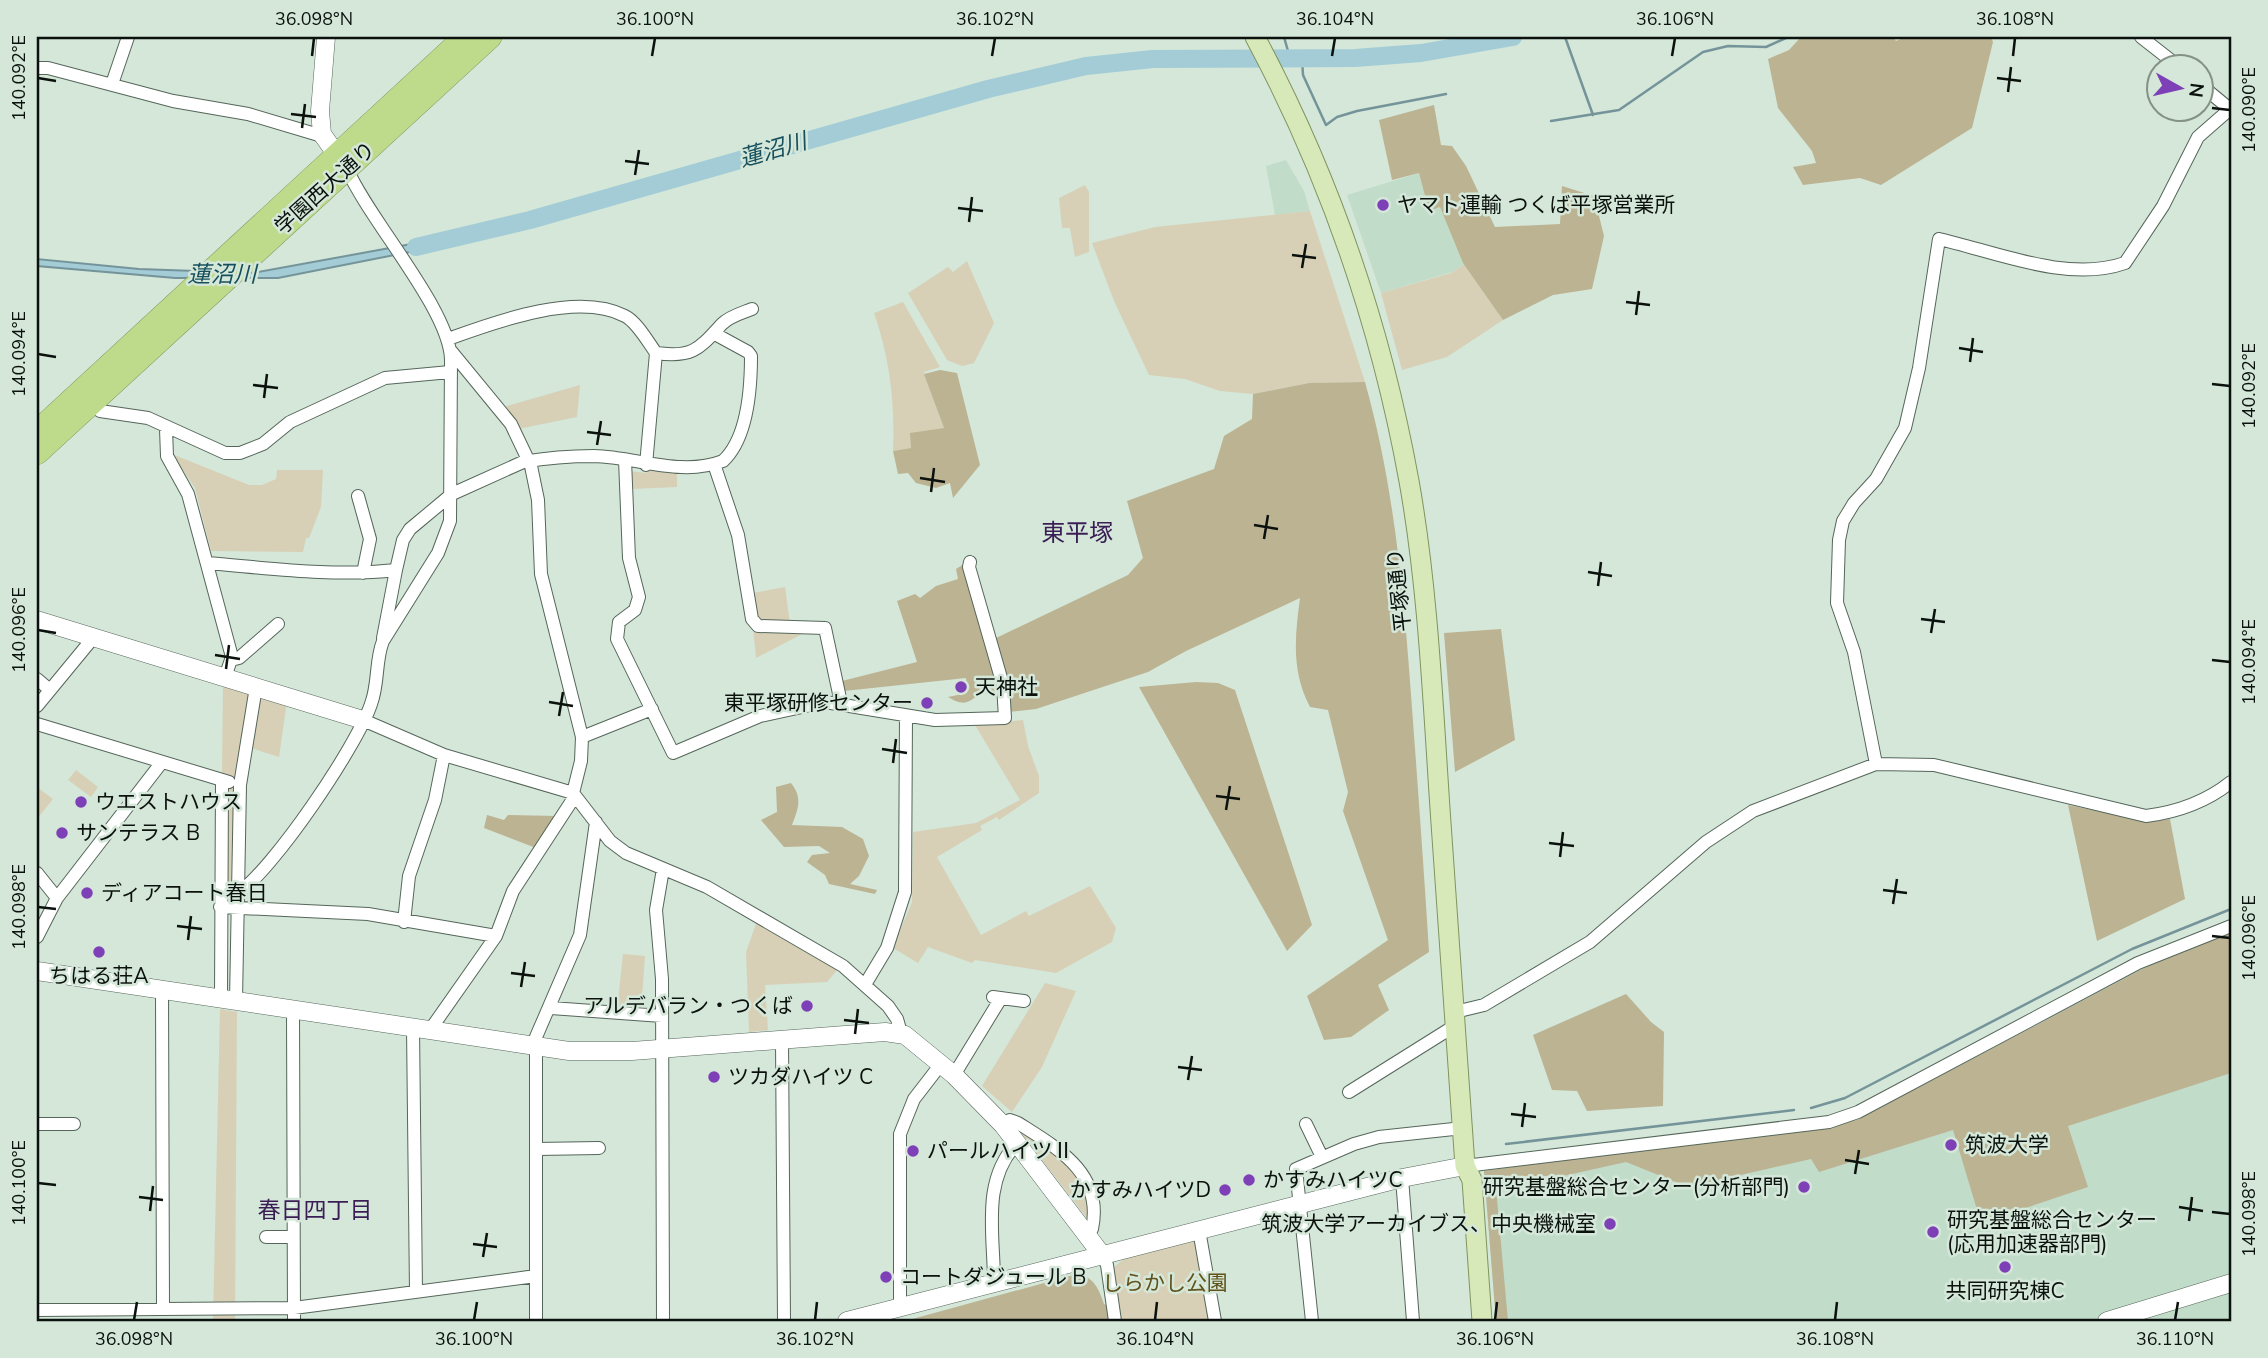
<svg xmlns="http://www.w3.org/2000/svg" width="2268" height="1358" font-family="'Nunito Sans','Noto Sans JP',sans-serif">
  <rect width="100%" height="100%" fill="#d4e7d9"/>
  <path fill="#c2dcca" d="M1286,160L1304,191L1310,211L1275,215L1266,166Z
    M1419,173L1429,211L1440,207L1465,264L1452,272L1381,293L1347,195Z
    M2231,933V1321H1496L1484,1171L1857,1120L2150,965Z"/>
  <path fill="#d7d0b6" d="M1085,185L1089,192V252L1075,257L1070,228H1062L1059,198Z
    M1310,211L1365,382L1309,383L1253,394L1220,391L1185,379L1149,375L1114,301L1092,243L1155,227Z
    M967,261L994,323L974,363L962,366L947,360L908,293L948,267L953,272Z
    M1465,264L1503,320L1447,357L1402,370L1381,293L1451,273Z
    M903,302L940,367L924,372L944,428L912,448L893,451C895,403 890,359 874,313Z
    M580,385L577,417L518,429L504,407Z
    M172,454L249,485H262L276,479L277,470H323L321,507L309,538H306L303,552L211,551L195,488Z
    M647,468L677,471V487L631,489L629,471L646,473Z
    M785,587L790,624L759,623L753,593Z
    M753,628L804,633L756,658Z
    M223,683L249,693L237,775L231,779L222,775Z
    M263,694L287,701L279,757L251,748L257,698Z
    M1023,720L1028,746L1039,776V793L999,820L997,817L980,826L982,830L937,857L981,935L1026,911L1029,916L1090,886L1116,928L1112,942L1056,973L975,960L972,963L928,947L918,963L893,948L912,902L913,832L976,823L1020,800L975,725Z
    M76,770L98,787L91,797L68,780Z
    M37,787L53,799L37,819Z
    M231,788L235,792L230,900L226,899L228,789Z
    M757,921L838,969L827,982L765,985L768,1030L749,1032L746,952Z
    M623,954L645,956L641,1011L617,1010Z
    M1045,983L1076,991L1042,1067L1012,1112L982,1086Z
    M220,1009L237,1012L235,1321H213Z
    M1015,1125C1066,1156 1081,1160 1090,1222Z
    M1192,1238L1197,1242L1209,1321H1120L1113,1268L1131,1253Z"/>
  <path fill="#bcb392" d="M1801,37H1893L1896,41L1906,37H1991L1993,42L1972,128L1881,185L1860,178L1803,185L1793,167L1816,163L1812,151L1778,108L1768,59L1789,50Z
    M1434,105L1441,145L1452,146L1466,166L1495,227L1560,224L1562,186L1594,196L1604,236L1592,289L1553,295L1503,320L1463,263L1440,207L1429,211L1419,173L1392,180L1379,120Z
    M940,370L957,373L980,465L953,498L950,483L936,488L916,483L908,473L898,474L893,451L911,448L910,433L944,428L924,374Z
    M1365,382C1395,489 1404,597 1412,708C1418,789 1424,871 1429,952L1378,985L1389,1010L1351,1037L1324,1040L1307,996L1388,940L1343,811L1348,792L1328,710L1310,707C1291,671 1295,636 1300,598L1186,651L1148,672L1036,709L1008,712L1007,679L996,638L1128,575L1143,558L1127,501L1214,469L1224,436L1252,419L1253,394L1309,383Z
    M964,564L999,694L980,693C968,704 963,706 948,697L967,693L966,678L844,691L842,681L917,662L897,601L915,594L920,598L936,586L958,579L956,569Z
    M1501,629L1515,740L1455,772L1444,633Z
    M1196,682L1218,683L1235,690L1312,925L1287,951L1139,687Z
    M791,783C803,798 798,809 792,825L842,827L863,839L869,856L859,876L850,884L877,890L875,894L829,884L825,875L807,862L812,855L830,853L819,846L784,847L761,820L777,812L776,787Z
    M2068,805L2147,821L2170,819L2185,899L2097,941Z
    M487,815L504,820L508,815L558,816L536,848L484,828Z
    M2231,933V1073L2068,1126L2088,1187L1981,1223L1953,1130L1819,1172L1811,1159L1688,1187L1626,1162L1563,1176L1495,1177L1508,1321H1496L1484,1171L1857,1120L2150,965Z
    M1626,994L1651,1022L1664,1032L1663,1106L1587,1111L1577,1091L1552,1090L1533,1035Z
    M1077,1274C1094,1277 1099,1289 1104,1304L1108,1306L1111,1321H905Z"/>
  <path fill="#a3ccd7" stroke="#75949a" stroke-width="2" d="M439,239L440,246L278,278H175L37,266V259L139,269L253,273Z"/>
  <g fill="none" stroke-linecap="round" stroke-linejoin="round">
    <path stroke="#75949a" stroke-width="2.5" d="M1284,37L1290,58
      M1565,37L1593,115
      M1302,59L1303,75L1326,125L1337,117L1357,111L1446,94
      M1551,121L1619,110L1703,52L1728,46L1766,47L1788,37
      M1811,1108L1845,1098L2132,949L2231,909
      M1506,1144L1794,1110"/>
    <path stroke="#a3ccd7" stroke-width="18" d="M416,247L530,220L988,89L1086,66L1153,59L1355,58L1421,53L1513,37"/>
    <g stroke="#55665a" stroke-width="14">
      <path id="street" d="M2141,37L2178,66
        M37,68H48L173,101L248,114L322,136
        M112,84L128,37
        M2202,86L2231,110
        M448,339C495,322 578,291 625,316C637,322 648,342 656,353L646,465
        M451,351L511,424L531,466L538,500L541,574L582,737L581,761L573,793
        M656,353C693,358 699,349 722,324C730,316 742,313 752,309
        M91,403L100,411L148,418L225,453H240L263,444L290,422L385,378L450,372
        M166,429L167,456L188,494L232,657L225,677
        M625,460L629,558L639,597L635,610L619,622L617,639L673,753L760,716L825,702L935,720L1005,718L1003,685L969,567L970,562
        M714,464L738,535L752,619L758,626L825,628L841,703
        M358,496L370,539L363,573
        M207,563C269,568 333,577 396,570
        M383,638L396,570L403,540L410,529L452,494L523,462C546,458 571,456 594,456C637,457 681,477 723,461C748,438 751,389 751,356L748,352L715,334
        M231,660L239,658L278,624
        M37,679L50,690
        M37,706L93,638
        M363,720L444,755L573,793L610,841L626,853L707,887L843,966L888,1006L897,1019L901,1033
        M37,724L229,782
        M582,737L652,709
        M1876,764L1854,652L1837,603L1839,540L1843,521L1854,503L1876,479L1905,428L1919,368L1939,239C1996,252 2068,283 2125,263L2163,206L2198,137L2230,109
        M37,873L57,898
        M237,894C273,870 357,746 371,704C379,683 375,661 383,641L438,553L450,521L451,359C449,309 370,221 347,169
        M220,907L368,914L496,936
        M404,922L409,876L435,800L444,755
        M37,937L57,898L162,762
        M866,983L887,948L905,892L906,716
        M162,989L163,1309
        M221,997L222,780
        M993,997L1024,1001
        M236,1000L240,785L256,687
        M551,1008L662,1016
        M293,1009L294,1321
        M1455,1012L1484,1005L1590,942L1706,842L1753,811L1876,764L1934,765L2146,816C2178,812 2206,802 2231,782
        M413,1028L416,1292
        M430,1030L496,936L513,891L575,796
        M782,1040L784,1321
        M954,1075L1001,998
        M1349,1092L1456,1025
        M37,1124H74
        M1306,1124L1322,1157
        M1003,1125L1010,1120L1018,1123C1057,1148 1104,1173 1092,1229L1086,1232
        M536,1149L599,1148
        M1465,1166L1829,1122L1858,1112L2138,963L2231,926
        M1402,1178L1413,1321
        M1199,1230L1215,1321
        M266,1237H293
        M1102,1255L1107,1265L1115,1321
        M994,1282C994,1234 981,1181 1017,1143
        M900,1307V1134L914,1099L941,1064
        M37,1310L294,1308L536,1276
        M536,1321V1037L580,935L596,822
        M663,1321L662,979L656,910L663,869
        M1312,1321L1296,1169L1354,1144L1379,1137L1463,1128"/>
    </g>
    <g stroke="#55665a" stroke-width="19">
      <path id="secondary" d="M326,37L320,111L322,134L344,165
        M37,620L363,720
        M37,971L569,1051H632L885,1032L905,1035L954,1075L1003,1125L1102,1255
        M847,1321L1402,1178L1465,1166
        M2107,1321L2231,1283"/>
    </g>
    <g stroke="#7f945f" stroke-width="21">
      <path id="primary" d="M1255,37C1329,175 1381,327 1409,481C1429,593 1433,709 1441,823C1450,938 1458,1052 1465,1166L1472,1180L1482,1321"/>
    </g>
    <g stroke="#7f945f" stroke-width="24">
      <path id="highway" d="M37,432L465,37
        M37,453L490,37"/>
    </g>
    <use href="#street" stroke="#fff" stroke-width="12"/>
    <use href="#secondary" stroke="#fff" stroke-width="18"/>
    <use href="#primary" stroke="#d8e9b9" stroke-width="19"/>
    <use href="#highway" stroke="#beda8b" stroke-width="23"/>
  </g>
  <path fill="none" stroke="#0b110d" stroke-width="2.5" d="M312,56L314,38M652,56L655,38M992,56L995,38M1332,56L1335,38M1672,56L1675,38M2013,56L2015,38M38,78L56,81M1997,78L2021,81M2008,92L2011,67M2212,108L2230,110M291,114L316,117M302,128L305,104M625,161L649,164M635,175L639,150M958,208L983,211M969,222L972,197M1292,255L1316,258M1302,268L1306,244M1626,302L1650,305M1636,315L1639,291M1959,348L1983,352M38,354L56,357M1970,362L1973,338M2212,384L2230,386M253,385L278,388M264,398L267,374M587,432L611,435M597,445L601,421M920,478L945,482M931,492L934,468M1254,525L1278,529M1264,539L1268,515M1588,572L1612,576M1598,586L1601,562M1921,619L1945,622M38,630L56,633M1931,633L1935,609M215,655L240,659M2212,660L2230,662M226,669L229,645M549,702L573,706M559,716L563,692M882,749L907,753M893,763L896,739M1216,796L1240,799M1226,810L1230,786M1549,843L1574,846M1560,857L1563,832M1883,890L1907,893M1893,904L1897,879M38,907L56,909M177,926L202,929M2212,936L2230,938M188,940L191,916M511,973L535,976M521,987L525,962M844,1020L869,1023M855,1034L858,1009M1178,1067L1202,1070M1188,1080L1192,1056M1511,1114L1536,1117M1522,1127L1525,1103M1845,1160L1869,1164M1855,1174L1859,1150M38,1183L56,1185M139,1197L163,1200M2179,1207L2203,1211M150,1211L153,1186M2212,1212L2230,1214M2189,1221L2192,1197M473,1244L497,1247M483,1257L487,1233M134,1320L137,1302M474,1320L477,1302M815,1320L817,1302M1155,1320L1157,1302M1495,1320L1497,1302M1835,1320L1837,1302M2175,1320L2178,1302"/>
  <g fill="#7e40b6" stroke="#d4e7d9" stroke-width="2.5">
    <circle cx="1383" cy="205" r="7"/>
    <circle cx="961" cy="687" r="7"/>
    <circle cx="927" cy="703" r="7"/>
    <circle cx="81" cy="802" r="7"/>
    <circle cx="62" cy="833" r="7"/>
    <circle cx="87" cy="893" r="7"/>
    <circle cx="99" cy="952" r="7"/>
    <circle cx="807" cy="1006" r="7"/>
    <circle cx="714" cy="1077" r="7"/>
    <circle cx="1951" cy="1145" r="7"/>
    <circle cx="913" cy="1151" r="7"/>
    <circle cx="1249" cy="1180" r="7"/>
    <circle cx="1804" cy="1187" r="7"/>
    <circle cx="1225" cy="1190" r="7"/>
    <circle cx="1610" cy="1224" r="7"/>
    <circle cx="1933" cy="1232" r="7"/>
    <circle cx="2005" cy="1267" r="7"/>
    <circle cx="886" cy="1277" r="7"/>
  </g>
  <g text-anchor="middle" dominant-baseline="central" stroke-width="5" stroke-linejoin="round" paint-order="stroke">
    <g font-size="21" fill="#0b110d" stroke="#d4e7d9">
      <text transform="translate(325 188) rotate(-42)">学園西大通り</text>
      <text transform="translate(1399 590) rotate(-96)">平塚通り</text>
    </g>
    <g font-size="21" fill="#0b110d" stroke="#d4e7d9" text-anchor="start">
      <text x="1397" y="205">ヤマト運輸 つくば平塚営業所</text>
      <text x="975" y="687">天神社</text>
      <text x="913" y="703" text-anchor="end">東平塚研修センター</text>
      <text x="95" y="802">ウエストハウス</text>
      <text x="76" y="833">サンテラス B</text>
      <text x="101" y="893">ディアコート春日</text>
      <text x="99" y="976" text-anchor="middle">ちはる荘A</text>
      <text x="793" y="1006" text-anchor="end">アルデバラン・つくば</text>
      <text x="728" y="1077">ツカダハイツ C</text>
      <text x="1965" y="1145">筑波大学</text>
      <text x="927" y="1151">パールハイツⅡ</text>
      <text x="1263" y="1180">かすみハイツC</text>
      <text x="1790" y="1187" text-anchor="end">研究基盤総合センター(分析部門)</text>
      <text x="1211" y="1190" text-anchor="end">かすみハイツD</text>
      <text x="1947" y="1220">研究基盤総合センター<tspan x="1947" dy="24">(応用加速器部門)</tspan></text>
      <text x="1596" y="1224" text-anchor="end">筑波大学アーカイブス、中央機械室</text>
      <text x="900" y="1277">コートダジュール B</text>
      <text x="2005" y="1291" text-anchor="middle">共同研究棟C</text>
    </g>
    <g font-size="21" fill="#605219" stroke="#d4e7d9">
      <text x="1165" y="1283">しらかし公園</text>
    </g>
    <g font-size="23" font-style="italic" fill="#17505d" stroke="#d4e7d9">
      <text transform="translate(773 150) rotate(-16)">蓮沼川</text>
      <text x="222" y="274">蓮沼川</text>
    </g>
    <g font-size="23" fill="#3a1d55" stroke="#d4e7d9">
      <text x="315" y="1210">春日四丁目</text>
    </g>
    <g font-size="24" fill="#3a1d55" stroke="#d4e7d9">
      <text x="1077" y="533">東平塚</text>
    </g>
  </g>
  <rect width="2268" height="1358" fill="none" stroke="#d4e7d9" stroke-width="77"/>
  <g transform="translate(2180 88) rotate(98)"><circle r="33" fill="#d4e7d9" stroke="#849187" stroke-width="2"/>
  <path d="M0-5L12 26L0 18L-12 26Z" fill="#7e40b6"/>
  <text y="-10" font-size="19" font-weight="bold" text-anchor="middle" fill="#0b110d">N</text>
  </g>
  <rect x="38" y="38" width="2192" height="1282" fill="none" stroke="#0b110d" stroke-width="2.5"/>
  <g font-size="18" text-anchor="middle" fill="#0b110d">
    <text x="314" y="25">36.098°N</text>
    <text x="655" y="25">36.100°N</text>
    <text x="995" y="25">36.102°N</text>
    <text x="1335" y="25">36.104°N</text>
    <text x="1675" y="25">36.106°N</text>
    <text x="2015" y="25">36.108°N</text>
    <text transform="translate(19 78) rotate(-90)" y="6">140.092°E</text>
    <text transform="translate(2249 110) rotate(-90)" y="6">140.090°E</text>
    <text transform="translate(19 354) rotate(-90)" y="6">140.094°E</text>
    <text transform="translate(2249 386) rotate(-90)" y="6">140.092°E</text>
    <text transform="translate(19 630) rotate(-90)" y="6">140.096°E</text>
    <text transform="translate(2249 662) rotate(-90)" y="6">140.094°E</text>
    <text transform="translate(19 907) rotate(-90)" y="6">140.098°E</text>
    <text transform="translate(2249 938) rotate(-90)" y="6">140.096°E</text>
    <text transform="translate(19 1183) rotate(-90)" y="6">140.100°E</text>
    <text transform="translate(2249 1214) rotate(-90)" y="6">140.098°E</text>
    <text x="134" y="1345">36.098°N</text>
    <text x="474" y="1345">36.100°N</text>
    <text x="815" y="1345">36.102°N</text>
    <text x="1155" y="1345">36.104°N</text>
    <text x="1495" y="1345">36.106°N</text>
    <text x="1835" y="1345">36.108°N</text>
    <text x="2175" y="1345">36.110°N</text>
  </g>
</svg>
